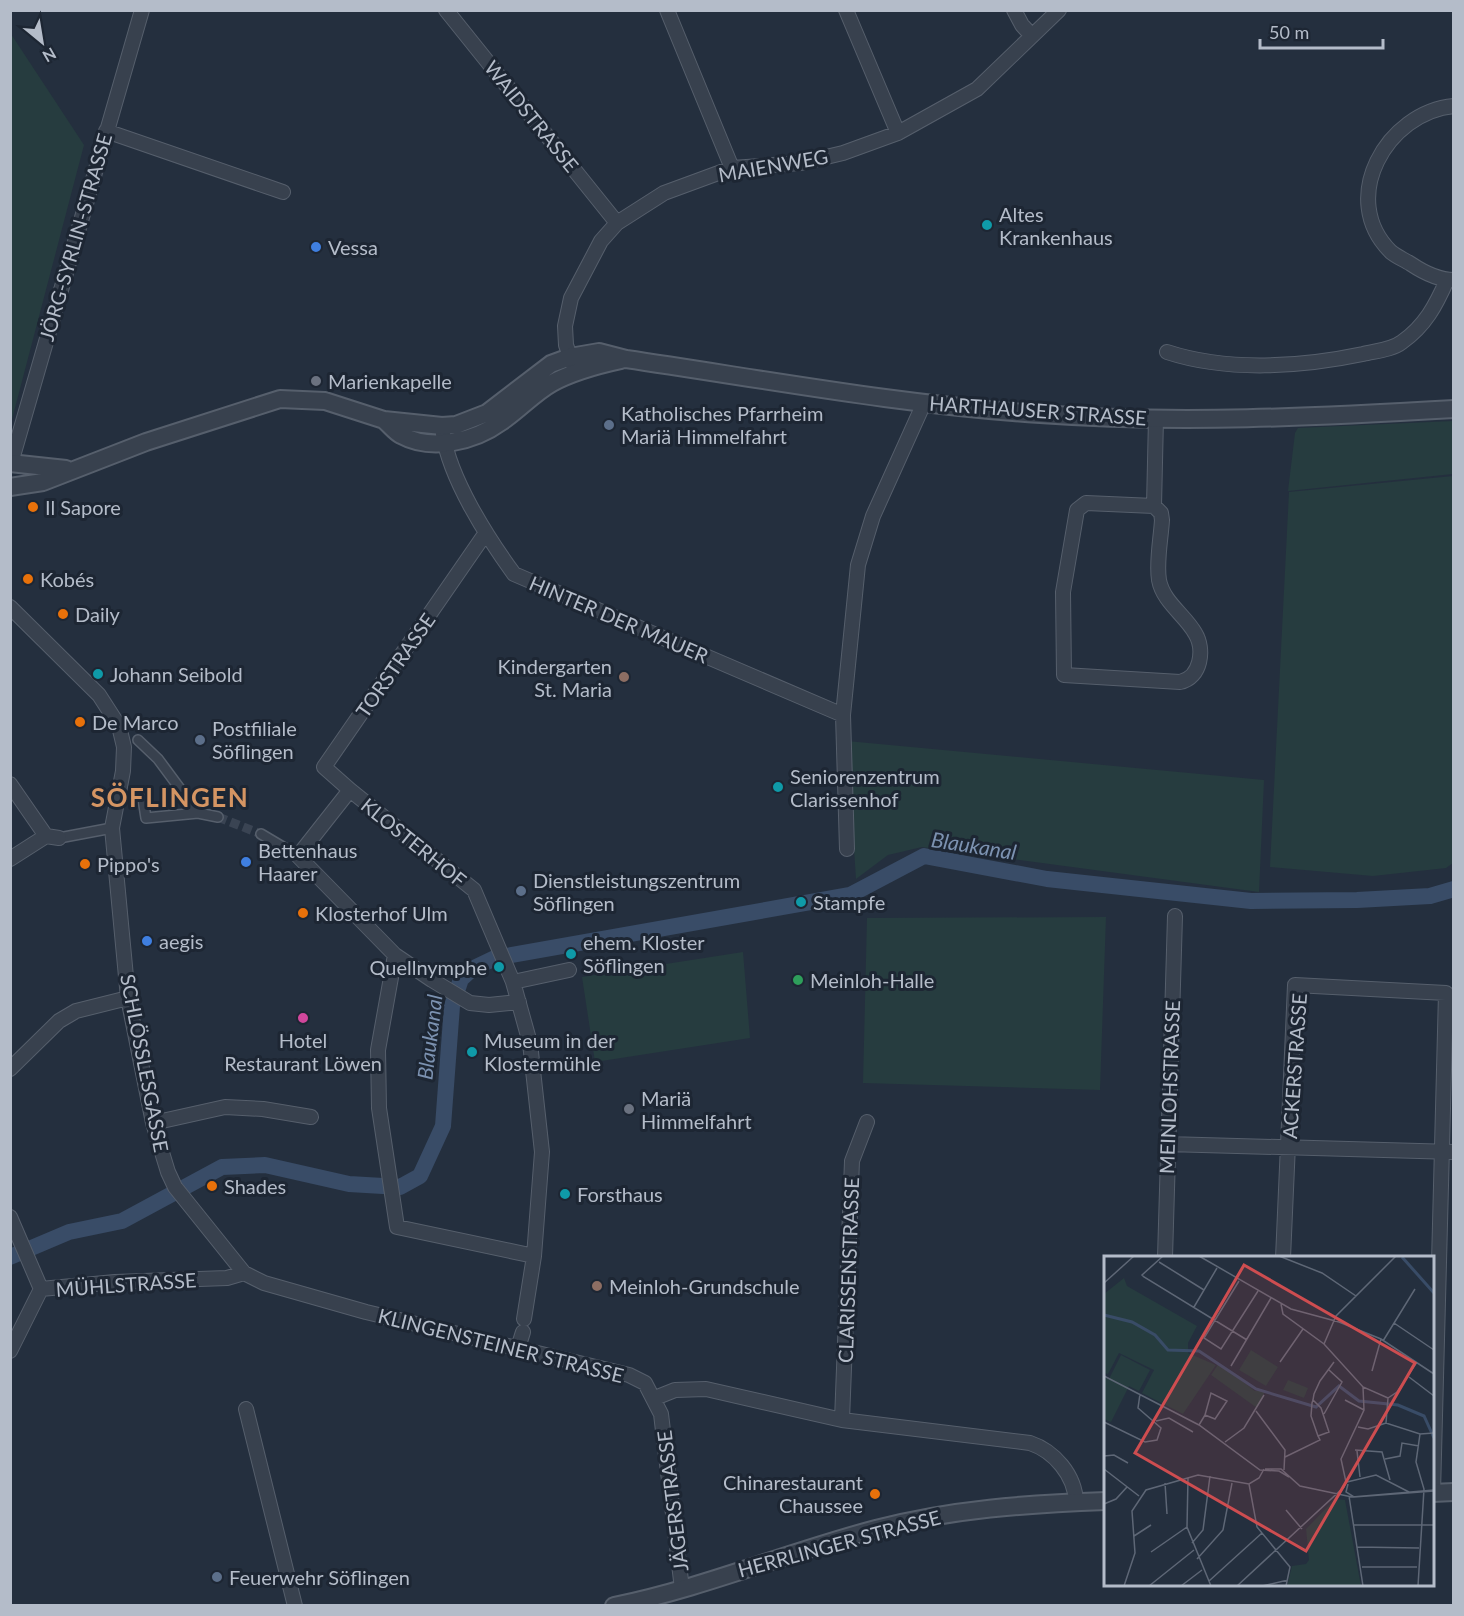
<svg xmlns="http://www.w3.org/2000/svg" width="1464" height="1616" font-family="Lato,sans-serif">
  <rect width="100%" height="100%" fill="#242f3e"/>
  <path fill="#263c3f" d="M11,34L84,145L11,423Z
    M1453,421V474L1288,491L1295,433L1298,428Z
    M1453,476V863L1446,868L1373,876L1270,867L1289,492Z
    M847,741L1264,780L1259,892L922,847L888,855L856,879Z
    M1106,917L1100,1090L863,1083L867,918Z
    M743,952L750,1038L595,1062L582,977Z"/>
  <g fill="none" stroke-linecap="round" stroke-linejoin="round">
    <path stroke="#394c67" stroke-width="16" d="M10,1257L69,1232L122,1221L222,1167L265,1165L349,1184L400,1187L420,1176L443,1126L452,1006L461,979L472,969L495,958L850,895L924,856L1047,879L1251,901L1357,900L1430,896L1454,889"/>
    <path stroke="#3a4453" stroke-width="9" stroke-dasharray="9 4.5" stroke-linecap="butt" d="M218,817L261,834"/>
    <g stroke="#565f6c" stroke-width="12">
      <path id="pedestrian" d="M138,740L158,759L198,813
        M143,799L146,818L198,813L218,817
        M261,834L298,856
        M59,838L112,828"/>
    </g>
    <g stroke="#565f6c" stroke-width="16">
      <path id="minor" d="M446,10L617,223
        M667,10L732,168
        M846,10L898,133
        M1014,10L1022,25L1032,36
        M1454,106C1387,112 1337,199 1391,252C1397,257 1405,260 1411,264C1423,272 1439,280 1454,280
        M106,131L283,192
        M1167,352C1228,372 1301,367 1363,354C1375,351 1392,350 1402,342C1425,326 1436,305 1447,280
        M573,365L566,345L565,326L571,298L601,241L617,223L664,193L732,168L801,163L843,153L898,133L977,89L1059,10
        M443,434C450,479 487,537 514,574L843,715
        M11,463L142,10
        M1154,506L1161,513L1162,520C1161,538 1156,562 1159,580C1163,602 1185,615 1195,633C1205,649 1201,678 1180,682L1064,675L1063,592L1077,510L1086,503L1154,506L1156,418
        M10,607L99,695L119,726L124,747L123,771L112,828L128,998L153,1123L168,1172L175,1187L244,1273L264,1283L366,1312L629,1375L645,1383L661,1414L682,1589
        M10,784L46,836
        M350,790L324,767L485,534
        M847,849L843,715L858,565L873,516L924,403
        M10,859L46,836L59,838
        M395,955L378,1050L379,1108L397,1227L534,1256
        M513,982L569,970
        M519,1002L489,1005L470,1003L432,980L395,955L298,856L350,790L474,890L513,982L530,1043L542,1152L534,1256L524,1319
        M10,1069L59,1021L76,1011L128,998
        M153,1123L225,1107L263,1109L311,1117
        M1167,1144L1454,1152
        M10,1217L41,1289
        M1165,1258L1175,916
        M1283,1258L1295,985L1446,993L1433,1493
        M41,1289L115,1282L227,1278L244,1273
        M518,1348L523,1332
        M10,1351L41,1289
        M655,1398L675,1390L706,1389L842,1420L1030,1443C1054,1451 1075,1475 1076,1502
        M246,1409L295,1606
        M842,1420L852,1161L867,1122"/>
    </g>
    <g stroke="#565f6c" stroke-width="20">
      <path id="tertiary" d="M384,420C390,425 395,432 401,435C432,452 475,441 501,422C519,410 534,393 552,383C574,371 598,365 621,360
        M10,463L66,469
        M10,487L43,482L146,442L280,399L325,401L384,420L442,426L456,425L487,413L551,364L570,357L599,352L626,359C763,379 901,405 1040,414C1178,424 1316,417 1454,409
        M1432,1493L1454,1492
        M614,1606C703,1588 788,1552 876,1529C952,1509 1027,1504 1106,1501"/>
    </g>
    <use href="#pedestrian" stroke="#38414e" stroke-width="9"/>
    <use href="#minor" stroke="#38414e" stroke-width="14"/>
    <use href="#tertiary" stroke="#38414e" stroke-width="16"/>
  </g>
  <g fill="#0f9aa8" stroke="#1d2633" stroke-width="2">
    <circle cx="987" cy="225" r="6"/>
    <circle cx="98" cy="674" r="6"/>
    <circle cx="778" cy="787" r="6"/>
    <circle cx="801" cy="902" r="6"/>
    <circle cx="571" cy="954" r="6"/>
    <circle cx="499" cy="967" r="6"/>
    <circle cx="472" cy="1052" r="6"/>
    <circle cx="565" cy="1194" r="6"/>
  </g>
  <g fill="#3f7fe0" stroke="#1d2633" stroke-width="2">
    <circle cx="316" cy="247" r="6"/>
    <circle cx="246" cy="862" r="6"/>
    <circle cx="147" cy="941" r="6"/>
  </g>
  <g fill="#6b7280" stroke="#1d2633" stroke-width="2">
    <circle cx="316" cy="381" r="6"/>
    <circle cx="629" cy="1109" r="6"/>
  </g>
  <g fill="#5c6f8a" stroke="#1d2633" stroke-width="2">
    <circle cx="609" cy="425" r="6"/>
    <circle cx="200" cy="740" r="6"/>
    <circle cx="521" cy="891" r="6"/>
    <circle cx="217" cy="1577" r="6"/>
  </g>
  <g fill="#e8710a" stroke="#1d2633" stroke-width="2">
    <circle cx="33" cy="507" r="6"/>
    <circle cx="28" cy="579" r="6"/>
    <circle cx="63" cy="614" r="6"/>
    <circle cx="80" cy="722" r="6"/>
    <circle cx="85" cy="864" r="6"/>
    <circle cx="303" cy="913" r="6"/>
    <circle cx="212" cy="1186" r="6"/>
    <circle cx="875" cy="1494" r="6"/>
  </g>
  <g fill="#8d6e63" stroke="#1d2633" stroke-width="2">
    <circle cx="624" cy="677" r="6"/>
    <circle cx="597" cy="1286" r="6"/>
  </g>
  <circle fill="#2e9e5b" stroke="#1d2633" stroke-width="2" cx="798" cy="980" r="6"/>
  <circle fill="#d1479c" stroke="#1d2633" stroke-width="2" cx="303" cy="1018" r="6"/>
  <g text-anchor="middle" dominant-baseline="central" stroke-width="6" stroke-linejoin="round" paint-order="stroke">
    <g font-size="20" fill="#b4bcc9" stroke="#1d2633">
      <text transform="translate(532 116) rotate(51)">WAIDSTRASSE</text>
      <text transform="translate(773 165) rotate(-10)">MAIENWEG</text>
      <text transform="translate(75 237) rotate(-74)">JÖRG-SYRLIN-STRASSE</text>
      <text transform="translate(1038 410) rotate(4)">HARTHAUSER STRASSE</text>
      <text transform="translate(619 619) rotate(23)">HINTER DER MAUER</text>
      <text transform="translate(395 665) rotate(-55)">TORSTRASSE</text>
      <text transform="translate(414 842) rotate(39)">KLOSTERHOF</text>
      <text transform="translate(145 1063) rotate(79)">SCHLÖSSLESGASSE</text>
      <text transform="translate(1294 1066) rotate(-86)">ACKERSTRASSE</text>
      <text transform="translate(1169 1087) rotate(-88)">MEINLOHSTRASSE</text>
      <text transform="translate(848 1270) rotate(-88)">CLARISSENSTRASSE</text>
      <text transform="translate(126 1284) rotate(-4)">MÜHLSTRASSE</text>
      <text transform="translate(501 1345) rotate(14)">KLINGENSTEINER STRASSE</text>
      <text transform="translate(672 1501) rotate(-97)">JÄGERSTRASSE</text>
      <text transform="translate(839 1543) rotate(-15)">HERRLINGER STRASSE</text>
    </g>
    <g font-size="20" fill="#b4bcc9" stroke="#1d2633" text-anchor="start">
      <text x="999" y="214">Altes<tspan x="999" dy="23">Krankenhaus</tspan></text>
      <text x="328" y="247">Vessa</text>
      <text x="328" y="381">Marienkapelle</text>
      <text x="621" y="413">Katholisches Pfarrheim<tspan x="621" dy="23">Mariä Himmelfahrt</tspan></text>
      <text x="45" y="507">Il Sapore</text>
      <text x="40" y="579">Kobés</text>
      <text x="75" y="614">Daily</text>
      <text x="612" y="666" text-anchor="end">Kindergarten<tspan x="612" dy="23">St. Maria</tspan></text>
      <text x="110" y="674">Johann Seibold</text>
      <text x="92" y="722">De Marco</text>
      <text x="212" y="728">Postfiliale<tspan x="212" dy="23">Söflingen</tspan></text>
      <text x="790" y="776">Seniorenzentrum<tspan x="790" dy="23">Clarissenhof</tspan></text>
      <text x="258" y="850">Bettenhaus<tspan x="258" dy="23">Haarer</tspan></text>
      <text x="97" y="864">Pippo's</text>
      <text x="533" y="880">Dienstleistungszentrum<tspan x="533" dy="23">Söflingen</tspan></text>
      <text x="813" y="902">Stampfe</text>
      <text x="315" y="913">Klosterhof Ulm</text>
      <text x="159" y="941">aegis</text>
      <text x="583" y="942">ehem. Kloster<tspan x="583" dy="23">Söflingen</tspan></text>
      <text x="487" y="967" text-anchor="end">Quellnymphe</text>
      <text x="810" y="980">Meinloh-Halle</text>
      <text x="303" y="1040" text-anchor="middle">Hotel<tspan x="303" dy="23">Restaurant Löwen</tspan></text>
      <text x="484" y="1040">Museum in der<tspan x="484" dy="23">Klostermühle</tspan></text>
      <text x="641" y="1098">Mariä<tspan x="641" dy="23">Himmelfahrt</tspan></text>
      <text x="224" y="1186">Shades</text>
      <text x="577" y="1194">Forsthaus</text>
      <text x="609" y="1286">Meinloh-Grundschule</text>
      <text x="863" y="1482" text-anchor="end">Chinarestaurant<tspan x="863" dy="23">Chaussee</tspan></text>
      <text x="229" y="1577">Feuerwehr Söflingen</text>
    </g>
    <g font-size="21" font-style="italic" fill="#7c92b1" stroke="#1d2633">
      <text transform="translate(974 845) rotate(9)">Blaukanal</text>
      <text transform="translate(429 1037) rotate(-83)">Blaukanal</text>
    </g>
    <g font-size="26" font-weight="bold" letter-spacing="1.5" fill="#d59563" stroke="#1d2633">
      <text x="170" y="797">SÖFLINGEN</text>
    </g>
  </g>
  <g transform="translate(1104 1256)">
    <rect width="330" height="330" fill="#242f3e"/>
    <path d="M20,22L23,30L93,70L84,87V97L112,109L79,158L38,137L50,114L15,97L4,118L0,117V38ZM147,94L174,111L162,130L135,114ZM17,99L46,114L35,135L25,130L7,166L0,163V122L5,123ZM115,107L151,135H161L153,152L107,119ZM184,124L204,132L200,142L179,134ZM231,243L241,244L257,330H183L188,310L202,308L205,304L202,273Z" fill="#263c3f"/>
    <path fill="none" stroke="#394c67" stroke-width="3" d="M298,1L330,37M0,59L28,66L51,79L64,94L95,95L152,133L212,151L235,130L255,145L294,149L320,160L330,182"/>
    <path fill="none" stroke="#5e6776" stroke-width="1.5" d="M59,0L38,19L40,21L143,84M95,0L187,53L235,66L277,83L330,118M175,0L218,17L252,40M55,6L100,34M135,25L100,82L117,93L154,35M0,27L30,0M177,48L179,58L220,88L259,131L284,142M90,51L113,12M290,67L330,94M279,85L311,33M220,88L232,60L292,0M176,106L199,73M127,110L167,42M268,115L277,83M0,120L95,169L156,214L175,215L185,221M305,121L330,140M284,142L293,136L313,106M209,144L217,152L225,176L214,180L207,160L208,147L209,144L210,138L216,125L230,106M241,144L260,154M152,155L181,194L180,214M220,158L238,126L225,114M52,165L65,162L89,176M0,166L41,186L53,184L57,172L34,152L36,138M282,167L284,142M95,169L101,159L111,163L123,145L107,137L101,159M254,171L264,173L282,167L316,178L330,177M121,186L140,172L160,139M251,194L278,196L286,224M253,195L256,221M0,200L10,199L24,207M181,201L216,184L214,180M281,203L296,200L298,187L315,190M0,213L35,240M161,213H177L196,230L248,241L330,234M84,222L83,271L107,330M243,226L272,219L305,236M61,227L63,258M145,228L153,271L186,311L182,330M244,228L242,236L250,241L330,235M245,240L259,330M0,248L12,243L23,231M182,254L198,273M249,269H330M30,280L47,269M88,287L99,274L106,220M253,291L315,292M47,296L83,271M93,303L119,274L128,227M258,311H313M105,325L158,277M20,330L31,297L28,255L42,234L94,219L145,228L155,222L160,213M45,330L90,294M77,330L98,314M133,330L240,231L242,226L237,203L260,154L259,131M158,330L184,324M314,330L320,233L312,206L316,178"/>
    <path fill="#ce4d50" fill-opacity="0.15" stroke="#ce4d50" stroke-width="3" d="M140,9L311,107L202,295L31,197Z"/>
    <rect width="330" height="330" fill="none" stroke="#b4bcc9" stroke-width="3"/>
  </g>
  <rect width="1464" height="1616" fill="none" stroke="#b4bcc9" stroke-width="24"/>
  <g transform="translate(42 42) rotate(150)" stroke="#1d2633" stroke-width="4.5" paint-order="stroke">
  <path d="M0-4.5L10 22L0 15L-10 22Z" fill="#b4bcc9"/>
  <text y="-9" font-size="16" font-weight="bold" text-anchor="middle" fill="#b4bcc9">N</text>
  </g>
  <path d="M1260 39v9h123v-9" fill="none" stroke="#b4bcc9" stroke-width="3"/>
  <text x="1269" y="39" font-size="18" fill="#b4bcc9" stroke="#1d2633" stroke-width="4.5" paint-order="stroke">50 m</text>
</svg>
